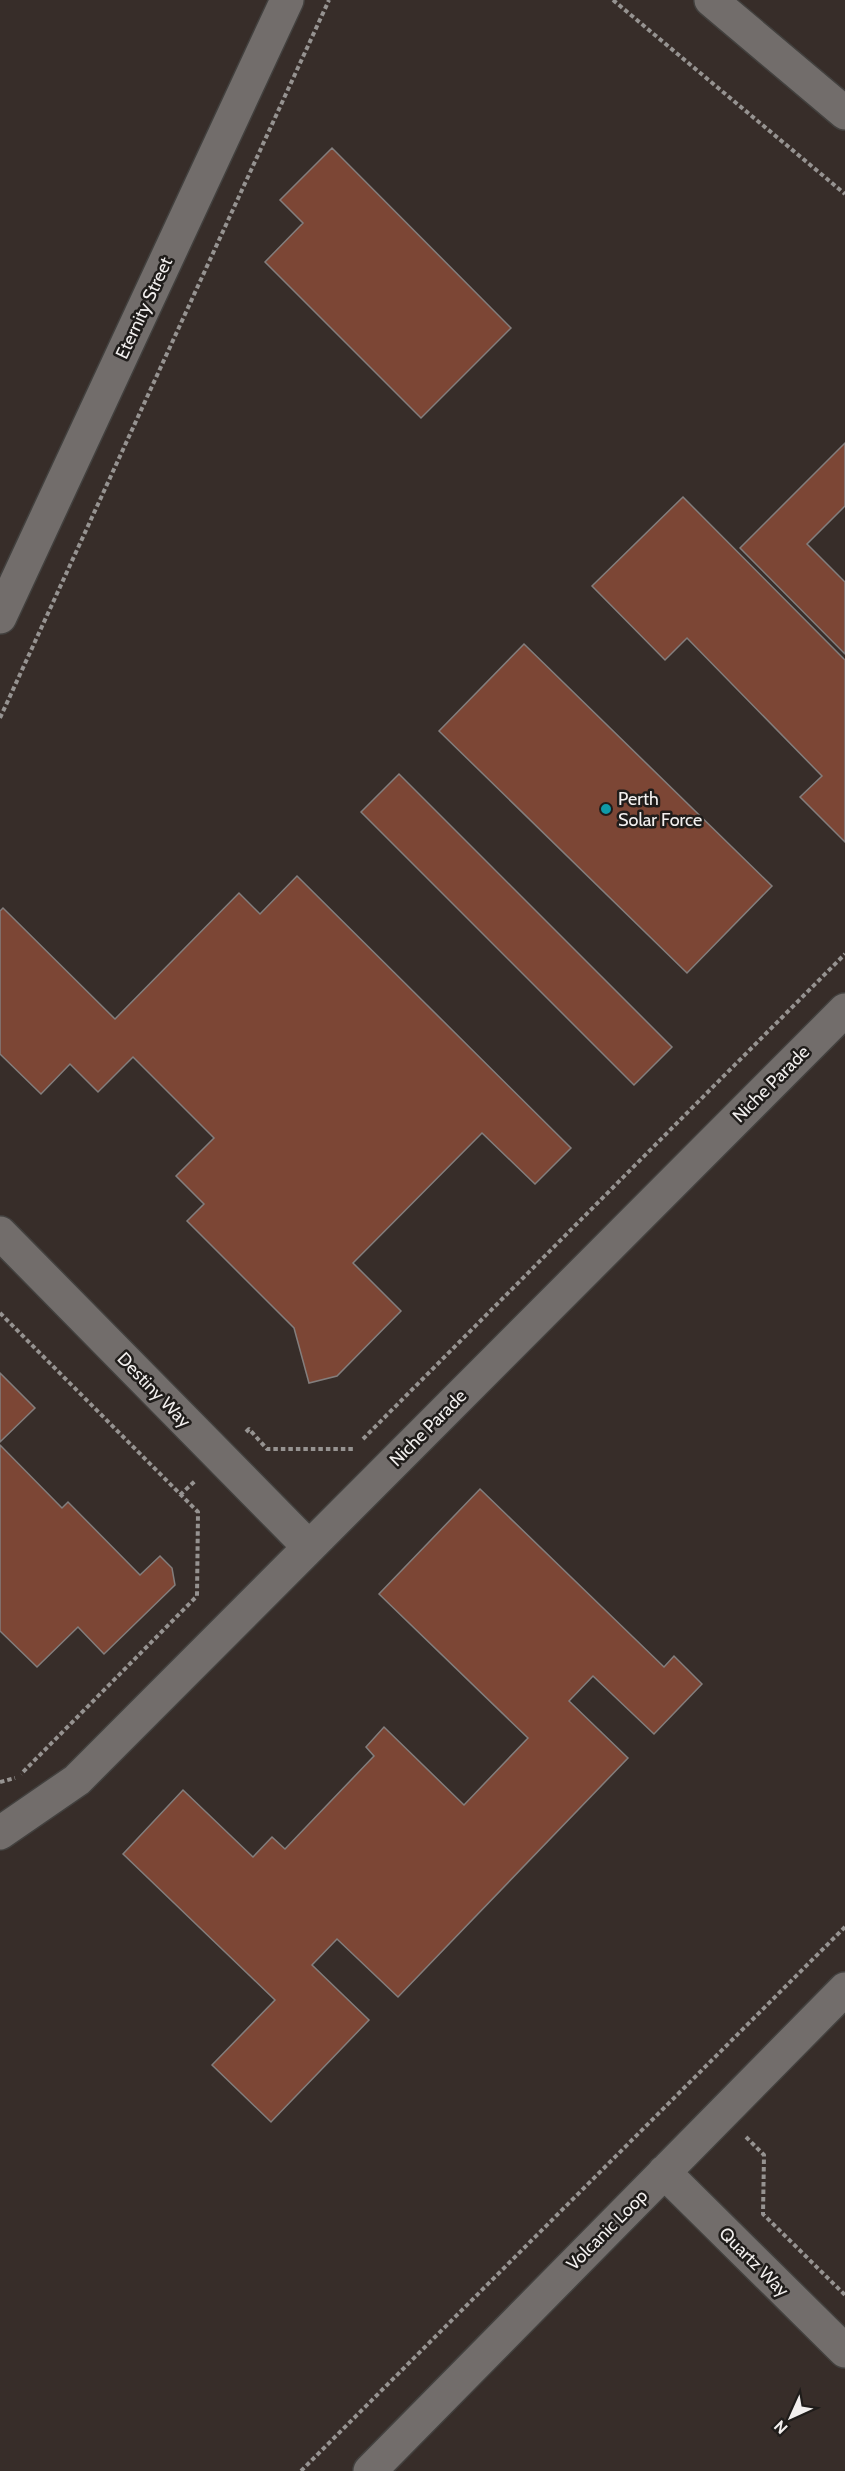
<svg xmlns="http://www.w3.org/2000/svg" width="845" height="2471" font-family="Cabin,sans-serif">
  <rect width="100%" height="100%" fill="#292523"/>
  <path fill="#372d29" d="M0,0H845V2471H0Z"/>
  <path fill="#7c4635" stroke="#837e7d" stroke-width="1.5" d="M332,148L511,328L421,418L265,262L303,223L280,200Z
    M845,443V506L807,544L845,582V654L740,548Z
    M683,497L845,660V842L800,797L822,776L687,638L665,660L592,586Z
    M524,644L772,886L687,973L439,731Z
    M399,774L672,1047L634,1085L361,812Z
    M297,876L571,1148L535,1184L482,1133L353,1263L401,1311L337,1376L309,1383L294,1328L187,1221L204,1204L176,1176L214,1138L133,1057L98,1092L70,1064L41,1094L0,1054V911L3,908L115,1019L239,893L260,914Z
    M0,1373L35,1408L0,1442Z
    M0,1445L62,1508L68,1502L140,1575L160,1556L172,1568L175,1585L104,1654L78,1627L37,1667L0,1631Z
    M480,1489L664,1667L674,1656L702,1684L654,1734L593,1676L569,1701L628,1758L398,1997L337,1939L312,1965L369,2020L271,2122L212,2065L275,2000L123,1854L183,1790L253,1857L272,1837L285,1849L374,1756L366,1747L384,1727L464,1805L528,1738L379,1594Z"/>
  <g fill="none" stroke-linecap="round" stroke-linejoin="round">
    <g stroke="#42403e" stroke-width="36">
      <path id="street" d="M711,0L845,113
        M0,617L287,0
        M0,1233L309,1547
        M0,1833L77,1780L845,1010
        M664,2172L845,2351
        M370,2471L845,1989"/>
    </g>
    <path stroke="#969391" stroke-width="4" stroke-dasharray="4.5 3" stroke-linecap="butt" d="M613,0L845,194
      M0,718L329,0
      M0,1313L198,1512L197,1596L21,1774
      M246,1432L249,1429L267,1449H354
      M363,1439L845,954
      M180,1495L195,1481
      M0,1782L15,1778
      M746,2137L764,2155L763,2214L845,2295
      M301,2471L845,1927"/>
    <use href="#street" stroke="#726d6b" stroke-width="33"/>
  </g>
  <circle fill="#0f9aa8" stroke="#1f1c1a" stroke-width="2" cx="606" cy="809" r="6"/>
  <g text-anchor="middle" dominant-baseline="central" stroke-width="5" stroke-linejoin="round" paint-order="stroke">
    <g font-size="18" fill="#f2efee" stroke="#1f1c1a">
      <text transform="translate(144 308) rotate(-65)">Eternity Street</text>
      <text transform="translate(771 1084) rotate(-45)">Niche Parade</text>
      <text transform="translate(154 1390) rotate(46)">Destiny Way</text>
      <text transform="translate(428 1428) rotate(-45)">Niche Parade</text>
      <text transform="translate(607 2230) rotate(-45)">Volcanic Loop</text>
      <text transform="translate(754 2262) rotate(45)">Quartz Way</text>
    </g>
    <g font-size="18" fill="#f2efee" stroke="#1f1c1a" text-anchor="start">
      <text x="618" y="799">Perth<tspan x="618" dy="21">Solar Force</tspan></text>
    </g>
  </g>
  <g transform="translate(791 2417) rotate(225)" stroke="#1f1c1a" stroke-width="4.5" paint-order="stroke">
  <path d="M0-4.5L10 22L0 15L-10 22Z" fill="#f2efee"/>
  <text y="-9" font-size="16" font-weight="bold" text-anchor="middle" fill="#f2efee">N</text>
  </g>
</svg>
